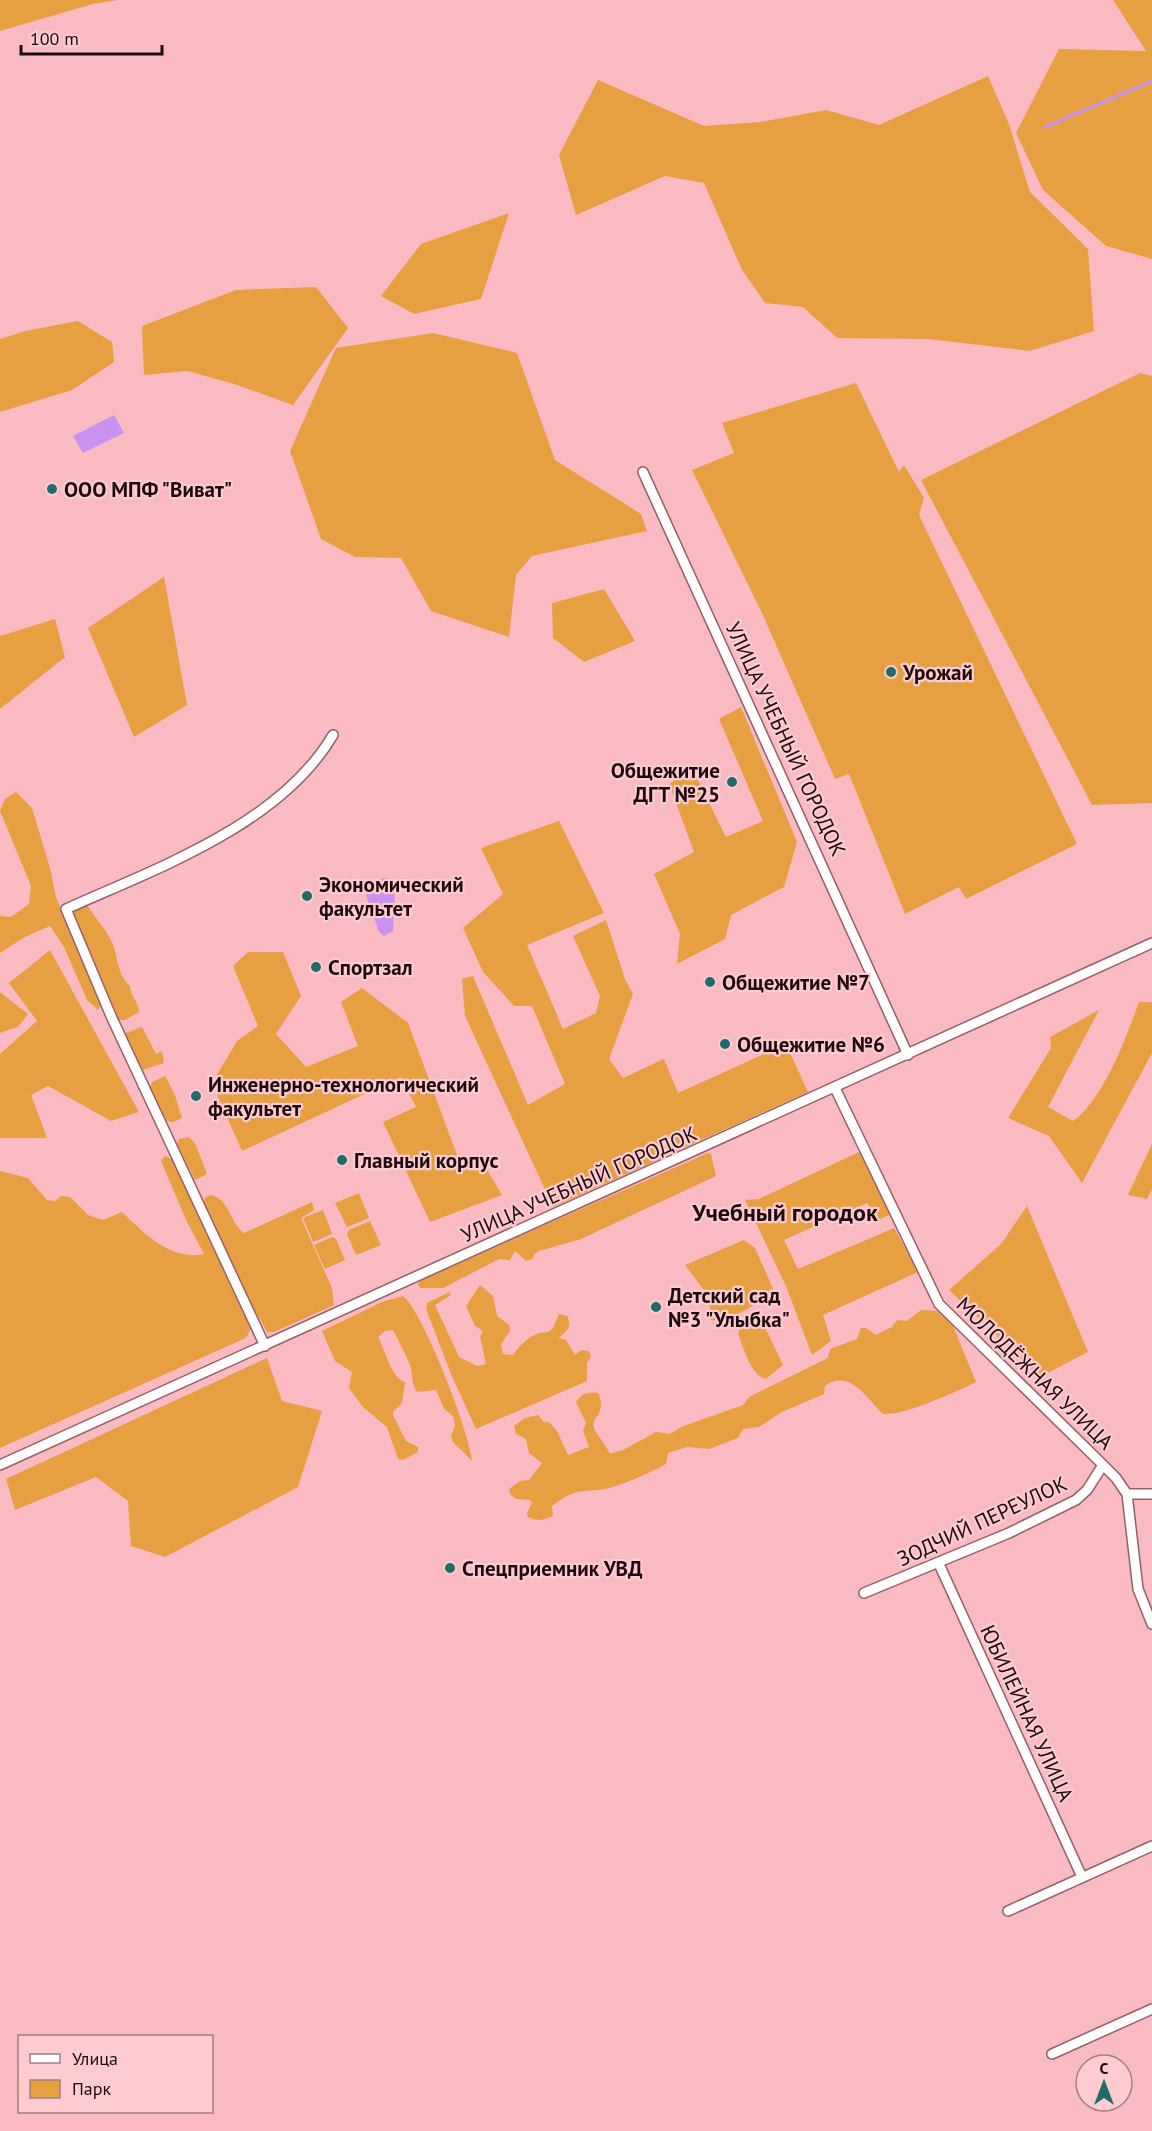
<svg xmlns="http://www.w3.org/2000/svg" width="1152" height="2131" font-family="'PT Sans',sans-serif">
  <rect width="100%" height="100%" fill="#f9bac1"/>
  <path fill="#e6a042" d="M0,0H118L93,4L0,31Z
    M1113,0H1152V259L1106,246L1043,190L1016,133L1059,49L1146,51Z
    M988,76L1009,124L1030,192L1088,249L1094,331L1030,351L928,339L837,338L803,307L765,303L742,270L704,183L665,176L576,215L559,155L598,80L704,126L760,122L826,110L879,125Z
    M509,213L481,299L414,314L381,296L421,244Z
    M316,287L348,328L293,405L234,384L187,371L144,375L142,326L236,290Z
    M78,321L112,342L114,362L72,390L0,412V339L25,331Z
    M433,333L517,353L555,460L641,514L647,531L532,556L516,575L509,637L431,611L401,558L355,557L321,539L290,451L336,348Z
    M1140,373L1152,376V803L1092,805L921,480Z
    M856,383L899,472L904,465L924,498L919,515L1077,844L966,899L959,887L905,914L849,774L835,779L762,613L692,470L734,453L722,423Z
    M164,577L187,705L134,737L88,628Z
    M604,589L635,641L584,662L553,638L552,603Z
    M55,619L65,657L0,709V636Z
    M741,707L797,842L784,887L731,915L725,939L677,964L680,934L654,874L694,852L669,784L693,770L726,837L763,821L719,719Z
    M16,792L32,808L50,868L56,897L101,1004L98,1010L87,1000L64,947L50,926L25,937L0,953V916L11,917L29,904L31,886L0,811L5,799Z
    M559,821L604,913L527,945L563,1029L596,1013L600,996L573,936L606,920L625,979L633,994L609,1059L623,1078L664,1059L678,1093L786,1044L808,1092L553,1207L465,1016L462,979L473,976L528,1105L565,1084L532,1006H514L483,972L463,928L503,894L481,848Z
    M83,904L87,905C94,916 107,931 112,942C118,956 117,975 130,986C130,996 139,1002 139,1012L125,1020H119L72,915V910Z
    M50,950L139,1112L111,1121L48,1086L31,1095L47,1138H0V1054L37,1021L9,983Z
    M248,952H283L301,996L276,1034L306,1067L358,1046L341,1002L362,988L408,1023L460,1163H483L502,1195L430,1222L383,1122L416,1107L401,1077L242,1151L212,1083L237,1041L258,1026L233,966Z
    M0,992L28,1014L18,1027L0,1033Z
    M1139,1002H1152V1053L1082,1183L1049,1136L1008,1118L1051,1048L1050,1037L1099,1010L1048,1107L1073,1121C1103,1100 1127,1036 1139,1002Z
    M142,1027L156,1054L162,1051L164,1063L143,1070L129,1046L125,1033Z
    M165,1076L175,1095L182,1118L173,1122L167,1121L150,1088L152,1082Z
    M189,1137L195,1143L207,1174L195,1180L177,1144L179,1139Z
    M1152,1144V1189L1147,1199L1128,1195Z
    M859,1152L891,1214L879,1220L867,1203L784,1240L798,1269L894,1228L918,1272L823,1315L831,1341L812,1355L786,1286L745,1200L759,1199Z
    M708,1153L711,1154L716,1176L581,1239L539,1251L534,1254L533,1259L526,1261L515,1251L510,1260L499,1259L443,1288H420L418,1284L419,1281Z
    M165,1156L172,1159L217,1250L224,1273L248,1323L250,1330L246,1338L0,1448V1171L28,1178L47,1200L55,1201L61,1196L70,1197L88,1215L103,1220L122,1212C145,1234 171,1261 204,1254L187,1222L161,1161Z
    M359,1193L369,1218L347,1227L335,1203Z
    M210,1195C229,1197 230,1223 244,1233L312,1202L314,1210L301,1218L332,1288L334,1305L274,1332H267L260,1319L255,1318L204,1203L205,1198Z
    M1027,1206L1088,1352L1040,1377L949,1290L1001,1244Z
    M323,1210L332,1234L313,1242L303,1218Z
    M370,1221L381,1245L356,1255L347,1234L349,1230Z
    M332,1237L336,1239L345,1260L325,1269L314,1245Z
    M744,1240L755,1248L775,1293C755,1302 734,1323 711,1320L709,1297L685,1265Z
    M480,1285L493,1296L497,1316L509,1325L510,1331L501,1344L503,1354L513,1355C522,1343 532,1332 548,1332L553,1328L559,1314L567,1316C573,1327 566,1331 559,1338L566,1340L575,1355L581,1350L589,1351L591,1357L587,1363V1381L476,1429L451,1374L426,1309L427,1303L449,1292L451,1295L435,1305L459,1357L477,1366L486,1364L480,1337L483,1331L475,1326L466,1306Z
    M403,1296C422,1309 471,1436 472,1461L453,1442L451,1436L455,1426L453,1416L444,1409L436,1390L417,1392C411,1383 413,1375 410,1365C405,1353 399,1341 393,1330L385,1331L378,1337C385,1349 391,1378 405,1382L402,1403L393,1412V1415L406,1441L418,1447V1452L403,1460L398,1459L387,1427L363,1407L349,1388L352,1372L335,1361L322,1331L382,1302Z
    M921,1310L937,1311L953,1326L976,1382C956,1392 903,1416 883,1414C867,1399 850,1368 825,1386L824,1394L782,1412L759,1427L743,1429L738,1438L709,1449L687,1447L668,1453L666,1464C650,1473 627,1483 609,1488C579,1494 579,1486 552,1506L553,1516C543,1520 538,1522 528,1517L527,1513L532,1503L530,1500L516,1499L510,1494L509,1489L520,1481L529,1480L542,1463L529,1453L526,1439L516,1434L514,1426L525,1418L538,1415L544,1422H549L557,1431L568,1455L589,1447L583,1431L586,1423L576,1402C582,1393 587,1392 598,1393C608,1414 590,1417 594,1428C598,1437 606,1445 610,1454L623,1450L656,1432L670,1434L681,1427L743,1405L749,1397L828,1358L830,1349L857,1339L861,1328H866L876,1335L892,1327L897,1320L907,1321Z
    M755,1320L762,1321L783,1365L766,1379C751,1376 743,1347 738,1333L742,1325Z
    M267,1358L282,1401L322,1411L298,1487L165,1557L131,1546L128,1501L96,1477L15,1510L6,1479Z"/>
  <path fill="#cb91f1" d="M114,415L124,433L83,453L73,436Z
    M383,878H389L395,890L393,931L384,936L379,932L364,889L368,883Z"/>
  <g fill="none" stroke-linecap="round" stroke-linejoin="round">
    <path stroke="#cb91f1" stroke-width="3" d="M1045,127L1152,81"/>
    <g stroke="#965f66" stroke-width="12">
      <path id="minor" d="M643,472L908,1055
        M835,1088L939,1304L1094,1456L1116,1478L1127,1494L1138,1589L1152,1624
        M265,1346L111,1016L66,909C157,868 280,825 333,735
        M0,1465L1152,943
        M1127,1494H1152
        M939,1564L1082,1877
        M864,1593L1009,1533L1076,1500L1087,1490L1103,1465
        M1008,1911L1152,1846
        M1052,2054L1152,2009"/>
    </g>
    <use href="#minor" stroke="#fff" stroke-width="9"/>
  </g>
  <g fill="#206b68" stroke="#fecbd0" stroke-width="2">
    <circle cx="52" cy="489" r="6"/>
    <circle cx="891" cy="672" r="6"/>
    <circle cx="732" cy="782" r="6"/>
    <circle cx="307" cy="896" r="6"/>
    <circle cx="316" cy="967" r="6"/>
    <circle cx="710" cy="982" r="6"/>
    <circle cx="725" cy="1044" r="6"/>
    <circle cx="196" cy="1096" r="6"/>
    <circle cx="342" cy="1160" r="6"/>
    <circle cx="656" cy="1307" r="6"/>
    <circle cx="450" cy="1568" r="6"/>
  </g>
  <g text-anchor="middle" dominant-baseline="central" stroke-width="4.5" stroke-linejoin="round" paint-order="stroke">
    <g font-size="21" font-weight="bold" fill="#1e0a0d" stroke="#fecbd0" text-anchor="start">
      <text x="64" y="489">ООО МПФ "Виват"</text>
      <text x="903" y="672">Урожай</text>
      <text x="720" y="770" text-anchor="end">Общежитие<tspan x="720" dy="24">ДГТ №25</tspan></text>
      <text x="319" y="884">Экономический<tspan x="319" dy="24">факультет</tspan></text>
      <text x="328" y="967">Спортзал</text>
      <text x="722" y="982">Общежитие №7</text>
      <text x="737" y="1044">Общежитие №6</text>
      <text x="208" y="1084">Инженерно-технологический<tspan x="208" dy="24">факультет</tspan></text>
      <text x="354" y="1160">Главный корпус</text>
      <text x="668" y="1295">Детский сад<tspan x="668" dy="24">№3 "Улыбка"</tspan></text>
      <text x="462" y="1568">Спецприемник УВД</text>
    </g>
    <g font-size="21" fill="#1e0a0d" stroke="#fecbd0">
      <text transform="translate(786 739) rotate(65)">УЛИЦА УЧЕБНЫЙ ГОРОДОК</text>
      <text transform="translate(579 1184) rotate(-24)">УЛИЦА УЧЕБНЫЙ ГОРОДОК</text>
      <text transform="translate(1035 1373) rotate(44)">МОЛОДЁЖНАЯ УЛИЦА</text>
      <text transform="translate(982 1521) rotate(-25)">ЗОДЧИЙ ПЕРЕУЛОК</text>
      <text transform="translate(1027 1713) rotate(65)">ЮБИЛЕЙНАЯ УЛИЦА</text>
    </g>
    <g font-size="24" font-weight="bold" fill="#1e0a0d" stroke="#fecbd0">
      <text x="785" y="1212">Учебный городок</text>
    </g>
  </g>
  <rect x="18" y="2035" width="195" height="78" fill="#fecbd0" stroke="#a47e82" stroke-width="1.5"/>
  <rect x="30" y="2054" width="30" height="9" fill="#ffffff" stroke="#a47e82" stroke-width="1.5"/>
  <text x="72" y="2065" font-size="18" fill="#1e0a0d">Улица</text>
  <rect x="30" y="2080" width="30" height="18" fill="#e6a042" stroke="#a47e82" stroke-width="1.5"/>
  <text x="72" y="2095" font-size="18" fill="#1e0a0d">Парк</text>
  <g transform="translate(1104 2083)"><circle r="28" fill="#fecbd0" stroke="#a47e82" stroke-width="1.5"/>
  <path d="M0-4.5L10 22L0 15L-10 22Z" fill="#206b68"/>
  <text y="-9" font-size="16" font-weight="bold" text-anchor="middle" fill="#1e0a0d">С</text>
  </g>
  <path d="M21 45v9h141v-9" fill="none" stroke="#1e0a0d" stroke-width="3"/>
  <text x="30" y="45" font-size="18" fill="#1e0a0d" stroke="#fecbd0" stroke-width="4.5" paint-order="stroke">100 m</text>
</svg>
